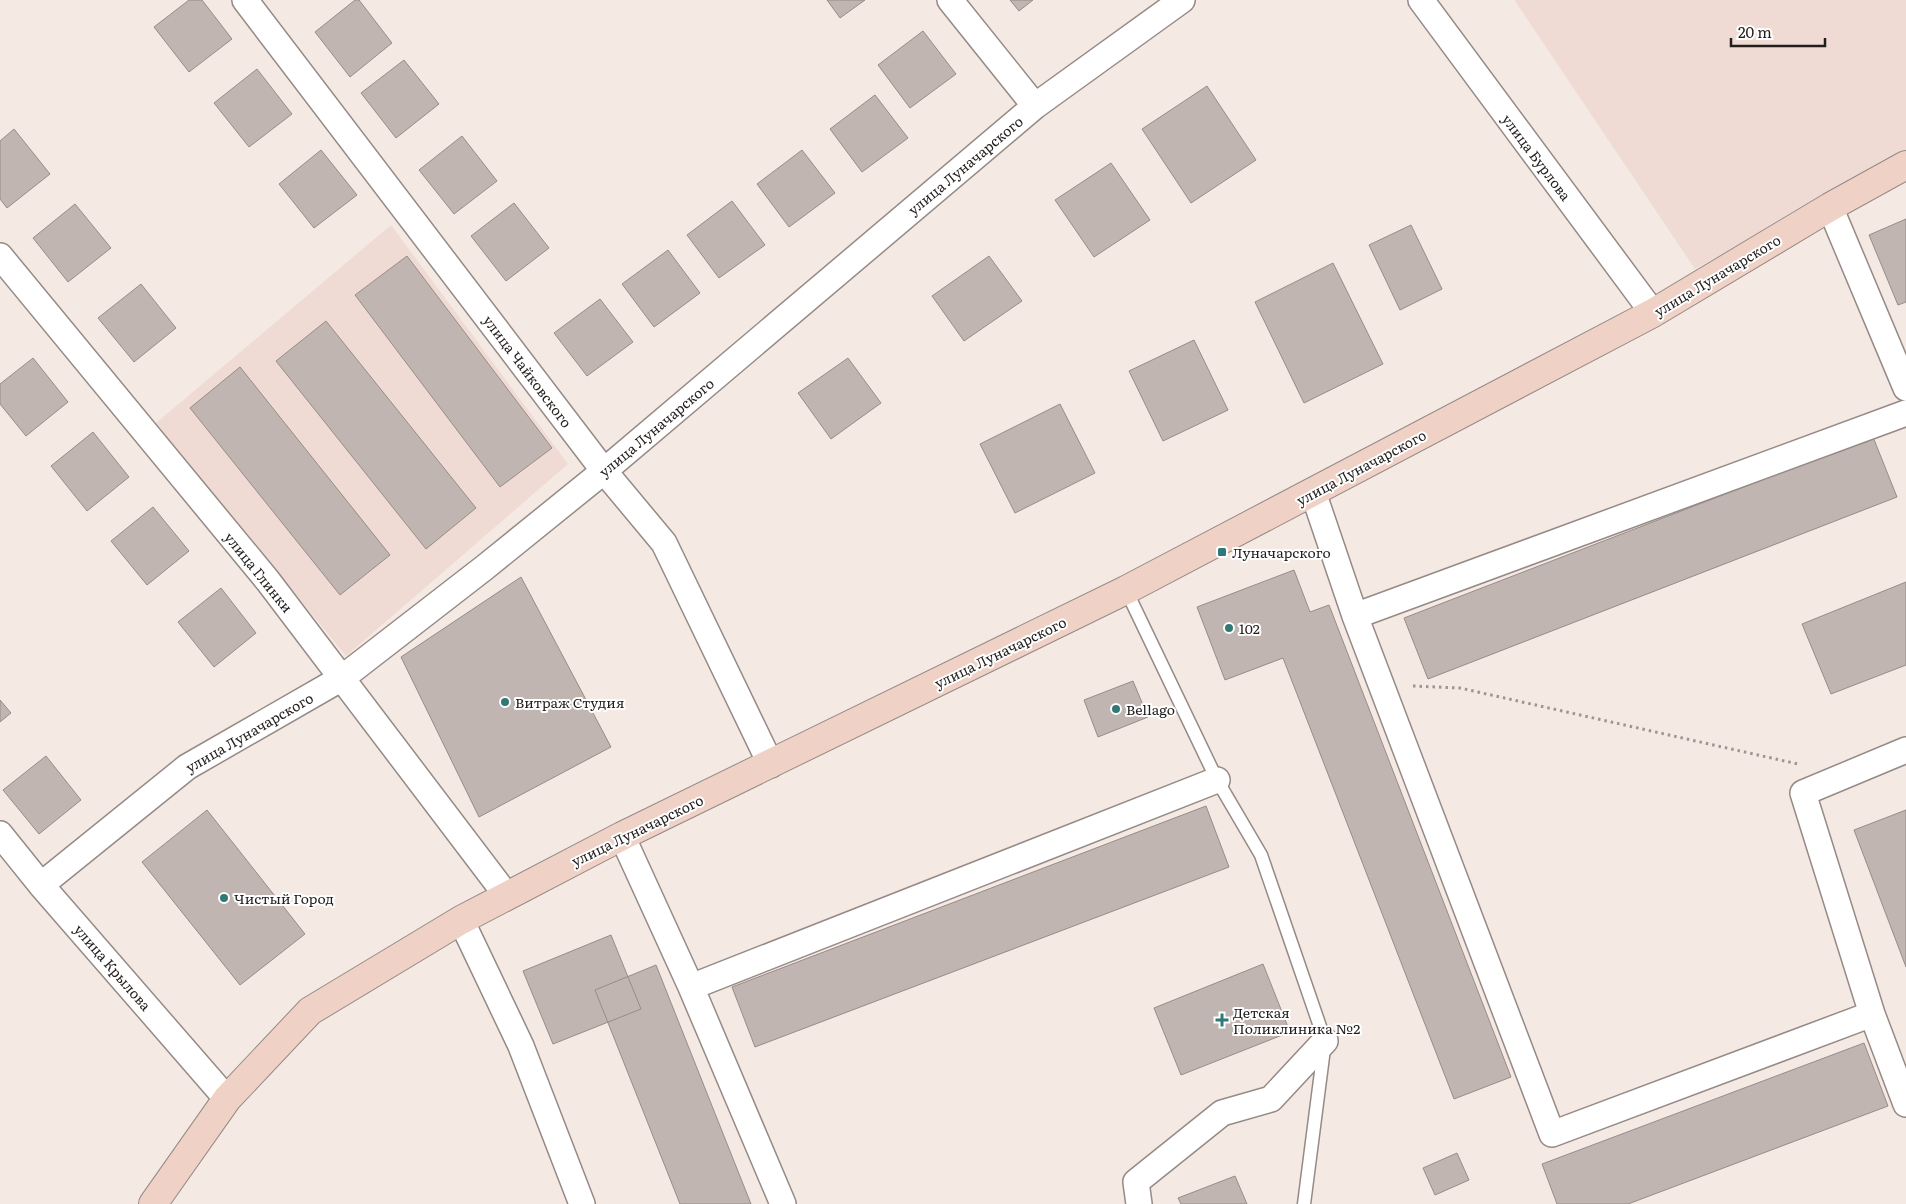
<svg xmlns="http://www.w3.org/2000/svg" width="1906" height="1204" font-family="Literata,serif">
  <rect width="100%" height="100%" fill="#f5e9e4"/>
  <path fill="#efdbd3" d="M1516,0H1906V151L1695,269L1515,1Z
    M391,225L568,464L346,656L156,423Z"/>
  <path fill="#c1b5b1" stroke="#978c88" d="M189,0H202L232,39L189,72L154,27Z
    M355,0H359L392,43L350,77L315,32Z
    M827,0H865L840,18Z
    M1010,0H1033L1019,11Z
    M923,31L956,74L910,108L878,65Z
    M404,60L439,104L396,138L361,93Z
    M257,69L292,114L249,147L214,103Z
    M1207,86L1256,160L1191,203L1142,129Z
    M875,95L908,138L862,172L830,129Z
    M14,129L50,174L7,208L0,199V141Z
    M462,136L497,181L454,214L419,170Z
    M321,150L357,195L314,228L279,184Z
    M802,150L835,193L789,227L757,184Z
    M1111,163L1150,220L1094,257L1055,200Z
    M732,201L765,245L719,278L687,235Z
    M514,203L549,248L506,281L471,236Z
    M75,204L111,248L68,282L33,238Z
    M1906,219V302L1898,305L1869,235Z
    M1411,225L1442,289L1400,310L1369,245Z
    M668,250L700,293L654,327L622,284Z
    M407,256L552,448L500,487L355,295Z
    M989,256L1022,301L964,341L932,296Z
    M1333,263L1383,364L1304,403L1255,302Z
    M141,284L176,328L134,362L98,318Z
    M600,299L633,342L587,376L554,333Z
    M326,321L476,508L426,549L276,361Z
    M1194,340L1228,410L1163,441L1129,371Z
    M33,358L68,402L26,436L0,404V384Z
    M848,358L881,403L831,439L798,393Z
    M240,367L390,555L340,595L190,408Z
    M1060,404L1095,473L1015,513L980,444Z
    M93,432L129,477L87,511L51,466Z
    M1873,437L1897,497L1428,679L1404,618Z
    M153,507L189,551L147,585L111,541Z
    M1294,570L1310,612L1329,605L1511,1077L1454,1099L1283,658L1225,680L1197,607Z
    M521,577L611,747L479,817L401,657Z
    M1906,582V665L1831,694L1802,624Z
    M221,588L256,633L214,667L178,622Z
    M1133,681L1148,717L1098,737L1084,700Z
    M0,700L11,713L0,722Z
    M46,756L81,800L39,834L3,790Z
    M1206,806L1229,867L755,1047L732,987Z
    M207,810L305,934L240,985L142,862Z
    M1906,810V967L1854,830Z
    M611,935L641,1009L553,1044L523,971Z
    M1263,964L1290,1032L1181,1075L1154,1008Z
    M656,965L751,1204H680L595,990Z
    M1864,1043L1888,1106L1628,1204H1557L1542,1164Z
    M1457,1153L1469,1180L1435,1195L1423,1168Z
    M1235,1176L1247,1204H1181L1178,1198Z"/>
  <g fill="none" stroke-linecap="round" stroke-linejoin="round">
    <g stroke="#958a86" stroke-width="15">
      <path id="lane" d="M1126,590L1217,780L1261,855L1325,1041L1304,1204"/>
    </g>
    <g stroke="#958a86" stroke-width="28">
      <path id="street" d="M245,0L604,471L664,543L771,765
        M950,0L1035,106
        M1421,0L1653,313
        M1830,207L1906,388
        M0,256L268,581L507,896
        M1313,492L1355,616L1552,1134L1872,1014
        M1355,616L1906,413
        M1906,750L1803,793L1872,1014L1906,1104
        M0,834L41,885L227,1099
        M622,836L691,987L783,1204
        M41,885L187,767L342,678L484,568L604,471L1035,106L1182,0
        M461,920L521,1046L582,1204
        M691,987L1217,780
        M1139,1204L1136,1182L1222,1113L1271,1099L1325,1041"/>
    </g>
    <g stroke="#958a86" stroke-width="30">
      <path id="secondary" d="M153,1204L227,1099L310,1011L461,920L622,836L1126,590L1653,313L1830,207L1906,165"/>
    </g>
    <path stroke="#9e9592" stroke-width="3" stroke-dasharray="2.5 4" stroke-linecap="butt" d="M1413,686L1460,688L1798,764"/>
    <use href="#lane" stroke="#fff" stroke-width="12"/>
    <use href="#street" stroke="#fff" stroke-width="25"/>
    <use href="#secondary" stroke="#efd1c6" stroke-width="28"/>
  </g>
  <g fill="#307976" stroke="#fff" stroke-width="2">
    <rect x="1217" y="547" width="10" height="10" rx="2.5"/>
    <circle cx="1229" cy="628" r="5"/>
    <circle cx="505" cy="702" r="5"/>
    <circle cx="1116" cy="709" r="5"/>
    <circle cx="224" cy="898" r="5"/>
    <path d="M1219.5 1012.5h5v5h5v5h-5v5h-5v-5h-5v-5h5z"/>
  </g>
  <g text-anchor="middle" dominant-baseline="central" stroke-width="4" stroke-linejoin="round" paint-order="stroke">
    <g font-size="14" fill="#221e1c" stroke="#fff">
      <text transform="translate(1537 157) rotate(53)">улица Бурлова</text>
      <text transform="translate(965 165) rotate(-40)">улица Луначарского</text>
      <text transform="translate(1717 275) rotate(-31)">улица Луначарского</text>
      <text transform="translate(528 371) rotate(53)">улица Чайковского</text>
      <text transform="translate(656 427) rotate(-40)">улица Луначарского</text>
      <text transform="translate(1361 467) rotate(-28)">улица Луначарского</text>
      <text transform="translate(259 572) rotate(51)">улица Глинки</text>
      <text transform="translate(1000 652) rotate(-26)">улица Луначарского</text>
      <text transform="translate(249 732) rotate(-30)">улица Луначарского</text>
      <text transform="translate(637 830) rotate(-26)">улица Луначарского</text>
      <text transform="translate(113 967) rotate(49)">улица Крылова</text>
    </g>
    <g font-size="14" fill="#221e1c" stroke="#fff" text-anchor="start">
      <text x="1232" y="552">Луначарского</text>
      <text x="1239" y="628">102</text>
      <text x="515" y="702">Витраж Студия</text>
      <text x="1126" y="709">Bellago</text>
      <text x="234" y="898">Чистый Город</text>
      <text x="1233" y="1012">Детская<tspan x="1233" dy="16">Поликлиника №2</tspan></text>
    </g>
  </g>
  <path d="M1731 38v8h94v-8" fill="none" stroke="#221e1c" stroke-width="2.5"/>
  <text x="1738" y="38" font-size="15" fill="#221e1c" stroke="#ffffff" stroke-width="4" paint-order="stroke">20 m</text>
</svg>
